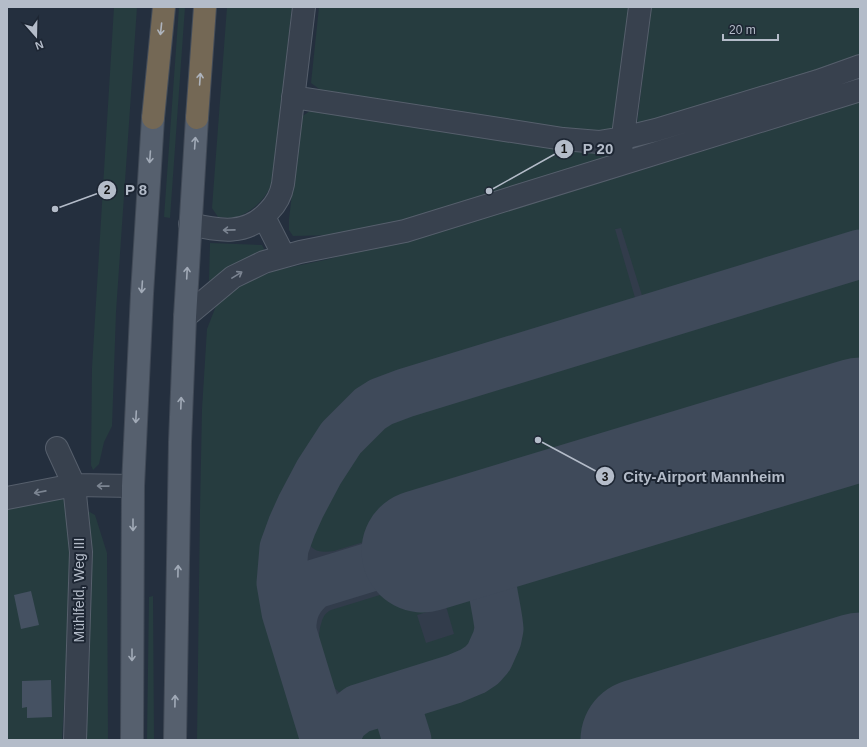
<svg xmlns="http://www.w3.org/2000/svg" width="867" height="747" font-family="Helvetica,sans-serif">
  <rect width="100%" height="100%" fill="#242f3e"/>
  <path fill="#323c4b" d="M860,154V740H233L214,465L615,229Z"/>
  <path fill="#263c3f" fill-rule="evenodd" d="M114,7H137L116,312L112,426L104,442L99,464L93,470L91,465L92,368Z
    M179,7H185L170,218L164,217Z
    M227,7H292L272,182C268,197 252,212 237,217C231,219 224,217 218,217L212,208Z
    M319,7H632L615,130L594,137L322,91L311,83Z
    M651,7H860V61L637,125Z
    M860,102V239L645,305L621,228L615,229L638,308L401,380C392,383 381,385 372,390C329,413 294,490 272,533C266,553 265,572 267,592L311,740H197L200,509L202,409L207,329L216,306L225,296L239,284L277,270L329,259L619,177Z
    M313,109L611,148L605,165L417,220L337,235L293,236L289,230V219L301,117Z
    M210,243L262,245L264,249L263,252L209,281Z
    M860,269V385L415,521L416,526L334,551C285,559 319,502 330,484C334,476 339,466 345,458C357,441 374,427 391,413Z
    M860,455V740H354C361,733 376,719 384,715C391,711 401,710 408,708C439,699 480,694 502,667C513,653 518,632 517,615C516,597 504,574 519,559Z
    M64,494L69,535L71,580L62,740H7V507Z
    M88,511L95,515L107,553L108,740H82L89,554Z
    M471,573C481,607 500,646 455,665L354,695L341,694C321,676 315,654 320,628C322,620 323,614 331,610L432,579L433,583ZM446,606L454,634L426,643L417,615Z
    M153,596L154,740H147L149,597Z"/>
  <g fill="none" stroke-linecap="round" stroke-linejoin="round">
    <path stroke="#3f4a5a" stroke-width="49" d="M292,632C291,611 298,596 315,584L423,551
      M394,698L407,740
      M325,740L286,612L281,583L284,548L292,526L301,506L319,472L341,438L370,409L381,402L405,393L860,254
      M334,740L344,720L358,709L454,679L473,671L482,665L489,657L497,639L499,629C498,607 480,552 496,536C502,531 511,528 518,523"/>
    <path stroke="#3f4a5a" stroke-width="123" d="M423,551L860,419
      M642,740L860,674"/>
  </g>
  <path fill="#455162" d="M31,591L39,625L21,629L14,595Z
    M51,680L52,717L27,718V707L22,708V681Z"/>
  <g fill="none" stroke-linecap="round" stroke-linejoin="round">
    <g stroke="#565f6c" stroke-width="24">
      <path id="minor" d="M293,97L563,139L599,142L623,138L656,130L818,81L860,66
        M621,151L640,7
        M264,217L284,256
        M190,224C219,231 247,236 269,211C277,203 281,195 283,184L304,7
        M185,317L233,277L264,262L300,252L405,231L860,90
        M57,448L74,485L81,552L75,740
        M7,498L74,485L133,486"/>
    </g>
    <g stroke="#414a57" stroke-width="24">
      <path id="major" d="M132,740L133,486L142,294L153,118
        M175,740L180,442L185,317L197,118"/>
    </g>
    <g stroke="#434c59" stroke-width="24">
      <path id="highway" d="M153,118L164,7
        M197,118L205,7"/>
    </g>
    <use href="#minor" stroke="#38414e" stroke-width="22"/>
    <use href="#major" stroke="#56606e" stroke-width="22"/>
    <use href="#highway" stroke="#746855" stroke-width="22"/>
  </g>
  <defs><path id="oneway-shaft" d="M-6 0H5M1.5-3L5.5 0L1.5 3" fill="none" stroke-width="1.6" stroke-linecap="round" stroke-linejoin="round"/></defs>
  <g stroke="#aeb4bd">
    <use href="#oneway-shaft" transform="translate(161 29) rotate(96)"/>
    <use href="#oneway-shaft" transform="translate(200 79) rotate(-86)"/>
  </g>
  <g stroke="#a1aab7">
    <use href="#oneway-shaft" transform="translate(195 143) rotate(-86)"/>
    <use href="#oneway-shaft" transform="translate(150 157) rotate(94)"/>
    <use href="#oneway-shaft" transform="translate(187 273) rotate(-87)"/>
    <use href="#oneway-shaft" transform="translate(142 287) rotate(94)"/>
    <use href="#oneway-shaft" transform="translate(181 403) rotate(-88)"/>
    <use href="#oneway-shaft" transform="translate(136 417) rotate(93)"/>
    <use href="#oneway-shaft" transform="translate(133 525) rotate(90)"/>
    <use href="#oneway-shaft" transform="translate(178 571) rotate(-89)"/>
    <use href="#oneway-shaft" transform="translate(132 655) rotate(90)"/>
    <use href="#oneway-shaft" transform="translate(175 701) rotate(-89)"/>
  </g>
  <g stroke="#7c8592">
    <use href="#oneway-shaft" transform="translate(229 230) rotate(179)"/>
    <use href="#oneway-shaft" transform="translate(237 275) rotate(-31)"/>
    <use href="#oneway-shaft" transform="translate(103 486) rotate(-179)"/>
    <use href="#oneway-shaft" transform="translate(40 492) rotate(169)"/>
  </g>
  <g text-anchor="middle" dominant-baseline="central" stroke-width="4" stroke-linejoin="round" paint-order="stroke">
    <g font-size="14" fill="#b4bcc9" stroke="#1d2633">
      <text transform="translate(79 590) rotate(-90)">Mühlfeld, Weg III</text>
    </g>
  </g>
  <path fill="none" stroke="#b4bcc9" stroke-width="1.5" d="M489 191L564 149M55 209L107 190M538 440L605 476"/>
  <g fill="#b4bcc9" stroke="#1d2633" stroke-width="1.5">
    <circle cx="489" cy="191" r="4"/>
    <circle cx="55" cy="209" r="4"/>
    <circle cx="538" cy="440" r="4"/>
    <circle cx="564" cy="149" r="10"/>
    <circle cx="107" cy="190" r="10"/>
    <circle cx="605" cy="476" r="10"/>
  </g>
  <g font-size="12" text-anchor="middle" font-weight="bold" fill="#111">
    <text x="564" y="153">1</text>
    <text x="107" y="194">2</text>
    <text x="605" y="481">3</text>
  </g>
  <g font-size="15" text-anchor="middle" font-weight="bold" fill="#b4bcc9" stroke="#1d2633" stroke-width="4" stroke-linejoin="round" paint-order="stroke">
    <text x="598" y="154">P 20</text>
    <text x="136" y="195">P 8</text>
    <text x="704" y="482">City-Airport Mannheim</text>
  </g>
  <rect width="867" height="747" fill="none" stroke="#b4bcc9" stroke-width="16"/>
  <g transform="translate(36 36) rotate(160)" stroke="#1d2633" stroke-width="3" paint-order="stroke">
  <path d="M0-3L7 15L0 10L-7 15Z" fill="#b4bcc9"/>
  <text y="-6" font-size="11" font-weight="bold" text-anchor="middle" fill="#b4bcc9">N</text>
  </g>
  <path d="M723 34v6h55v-6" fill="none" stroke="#b4bcc9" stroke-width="2"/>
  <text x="729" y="34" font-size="12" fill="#b4bcc9" stroke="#1d2633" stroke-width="3" paint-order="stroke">20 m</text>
</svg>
